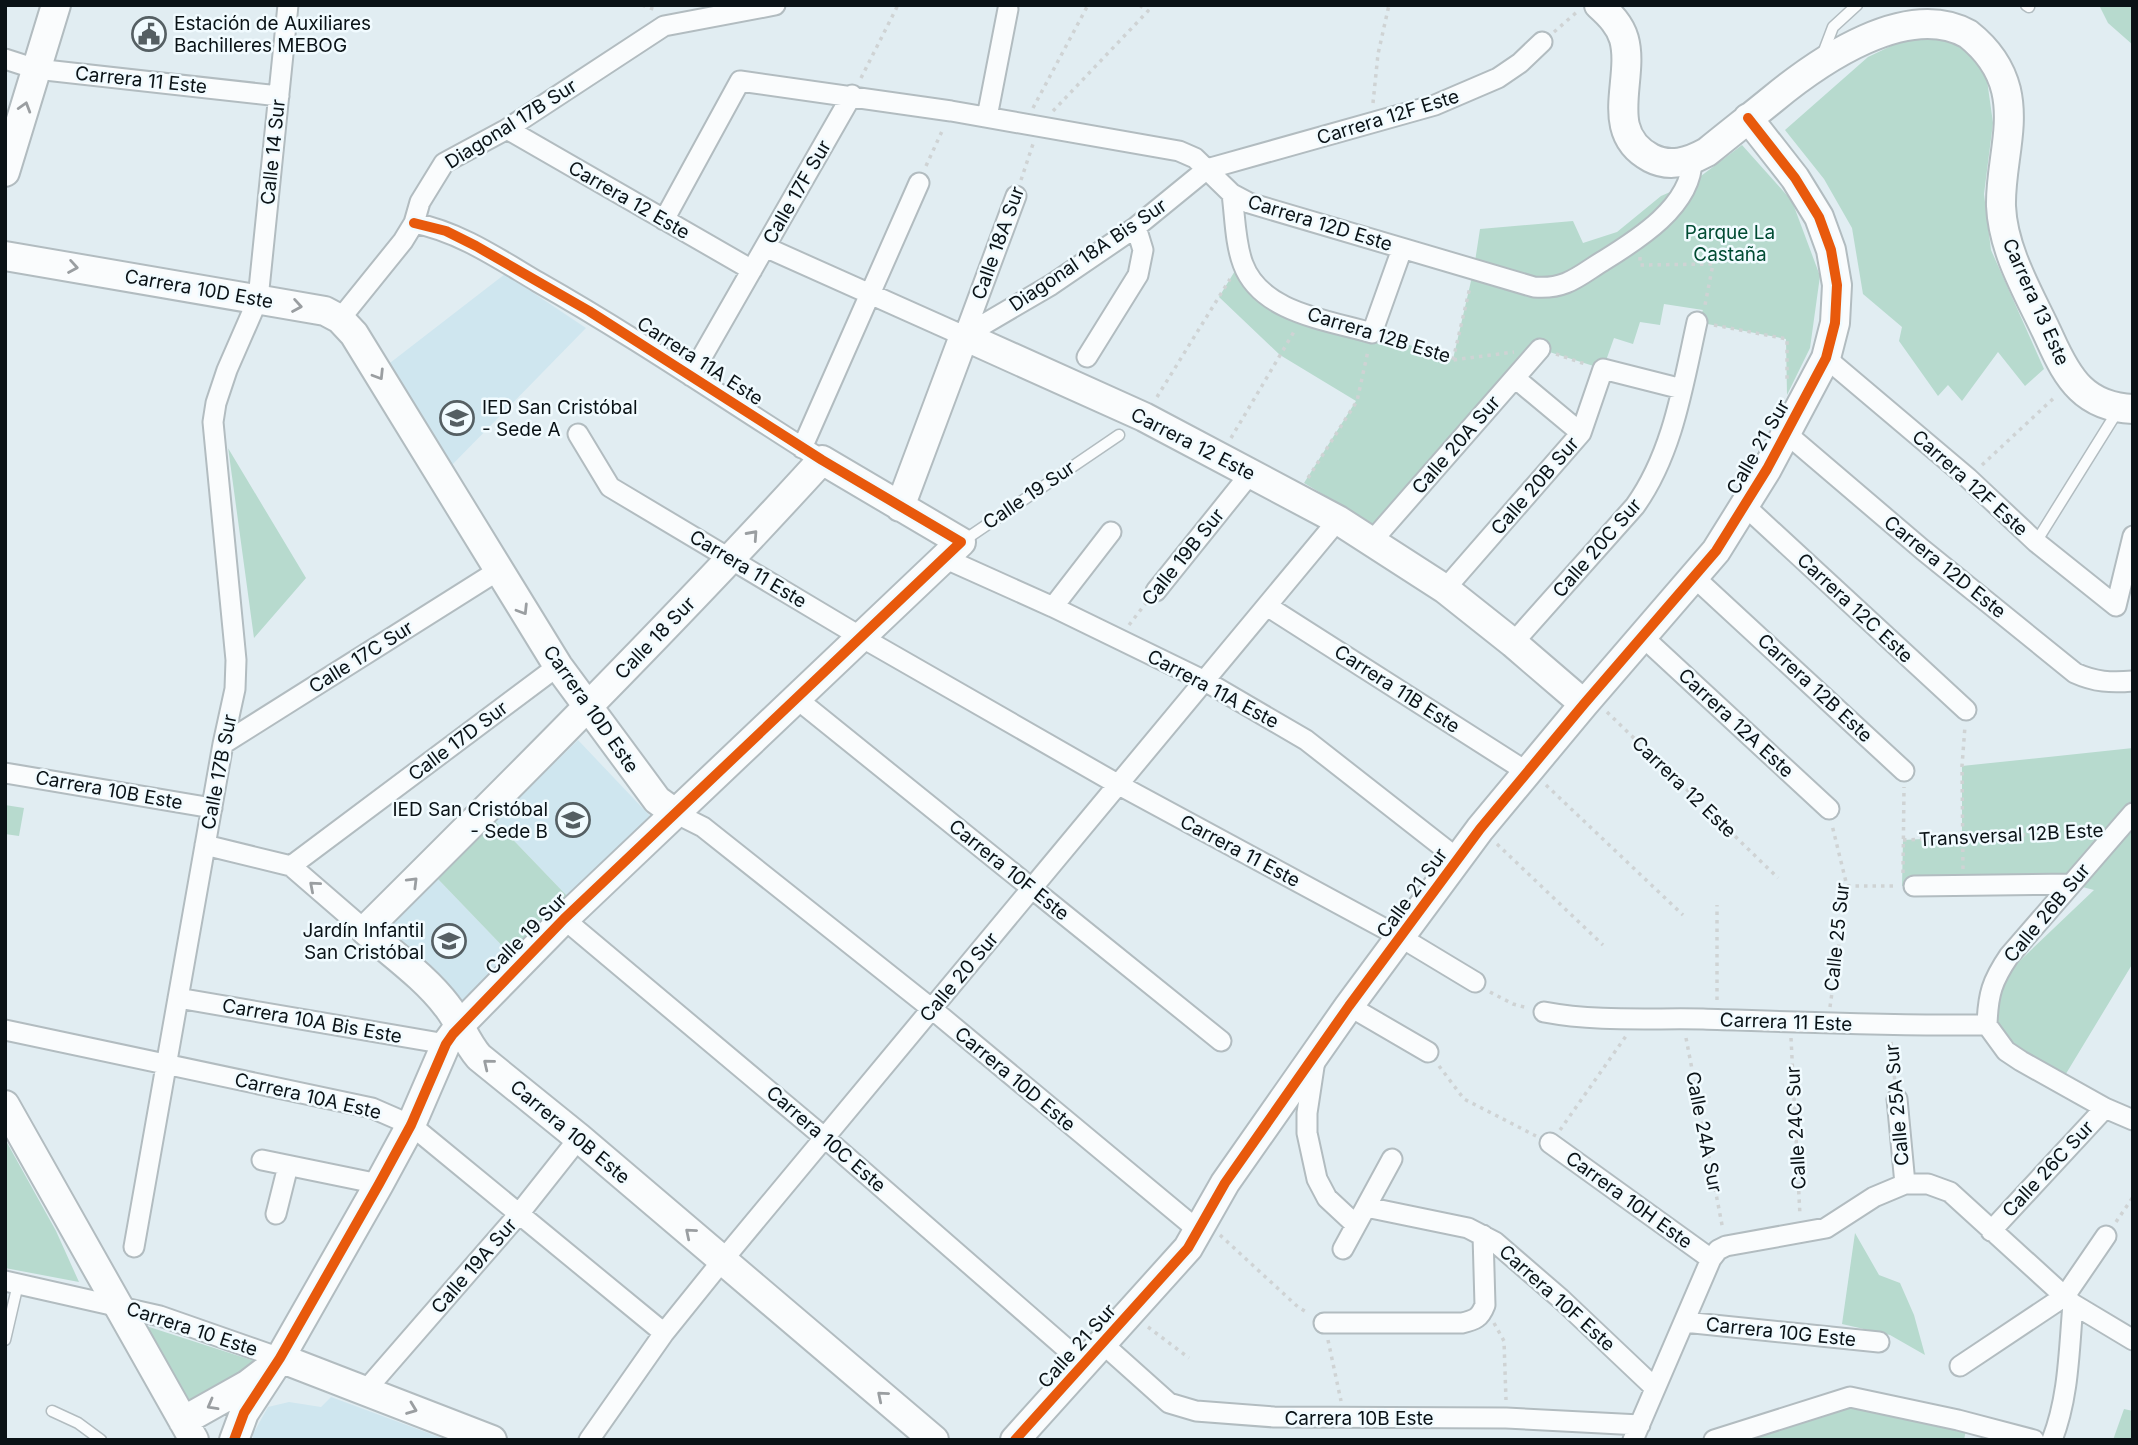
<svg xmlns="http://www.w3.org/2000/svg" width="2138" height="1445" font-family="Inter,sans-serif">
  <rect width="100%" height="100%" fill="#e1edf2"/>
  <path fill="#cfe6ef" d="M505,274L586,328L447,470L386,366Z
    M578,740L652,818L569,898L495,821Z
    M437,878L511,955L462,1003L388,927Z
    M331,1397L447,1440H253V1434L268,1407L289,1402L321,1407Z"/>
  <path fill="#b7dace" d="M2099,5H2133V45L2108,23Z
    M1912,36L1945,38L1974,54L1987,80L1993,123L1984,194L1991,250L2044,369L2025,386L1998,352L1962,401L1948,385L1938,396L1899,341L1902,327L1863,294L1852,228L1824,179L1785,130L1868,57Z
    M1742,145L1792,201L1820,276L1810,348L1787,395L1786,339L1697,322L1703,310L1664,304L1660,325L1640,322L1633,344L1614,338L1603,369L1540,349L1529,350L1373,524L1304,483L1356,401L1280,355L1219,297L1241,261L1259,290L1372,333L1453,359L1474,268L1480,229L1573,221L1583,243L1617,232L1661,196L1693,182Z
    M228,448L306,578L254,638L228,447Z
    M2133,748V963L2064,1077L2006,1038L1996,1023L2000,993L2008,972L2094,890L2071,884L1902,886L1903,840L1962,837V766Z
    M5,805L24,808L19,836L5,834Z
    M495,821L569,898L511,955L437,878Z
    M5,1139L56,1231L79,1282L5,1268Z
    M1855,1233L1879,1275L1900,1283L1914,1315L1925,1355L1890,1335L1842,1324Z
    M140,1324L264,1364L188,1405Z
    M1859,1402L1967,1425L1964,1440H1744Z
    M2124,1409L2133,1411V1440H2113Z"/>
  <g fill="none" stroke-linecap="round" stroke-linejoin="round">
    <g stroke="#b2bcc0" stroke-width="13">
      <path id="lane" d="M2026,5L2029,7
        M1822,56L1833,27L1857,5
        M963,541L1119,435
        M2036,542L2117,412
        M5,1340L18,1284
        M52,1411L78,1423L101,1440"/>
    </g>
    <g stroke="#b2bcc0" stroke-width="23">
      <path id="street" d="M5,59L36,69L279,96
        M987,117L1008,9
        M507,129L752,270
        M1232,194C1235,216 1235,243 1243,264C1261,313 1328,320 1372,333L1402,249
        M664,220L740,81L951,111L1179,151L1195,158L1232,194L1249,203L1534,287C1545,288 1556,287 1566,283C1579,278 1591,268 1603,261C1637,240 1692,206 1692,160
        M414,223C460,232 499,259 538,282C635,337 727,400 822,460
        M765,247L964,336
        M340,319L403,241L414,223L420,202L444,163L507,129L664,26L775,5
        M964,336L1051,285L1136,227L1207,169L1435,105L1498,78L1520,63L1542,42
        M964,336L1016,196
        M1087,357L1138,275L1143,250L1136,227
        M1826,358L1968,478L2036,542L2116,606L2133,536
        M691,376L852,95
        M1515,378L1581,433
        M578,434L610,487L861,637L1119,785L1402,938L1475,982
        M1787,434L1923,550L2075,673C2095,682 2111,683 2133,681
        M802,448L919,183
        M1745,506L1966,710
        M1372,541L1540,349
        M944,558L1053,607L1205,681L1306,740L1458,859
        M1694,577L1904,771
        M1445,589L1581,433L1603,369L1682,389
        M1156,591L1250,474
        M1267,606L1527,772
        M1053,607L1111,532
        M1643,637L1829,809
        M1513,643L1635,506C1673,453 1683,385 1697,322
        M797,699L1221,1041
        M223,744L499,570
        M5,773L212,808
        M675,813L703,827L932,1009L1199,1231
        M205,845L291,866L365,930
        M291,866L558,666
        M1914,886L2071,884
        M564,919L825,1138L1084,1364
        M178,998L446,1044
        M1349,1006L1428,1052
        M1544,1012C1597,1022 1649,1018 1703,1019C1798,1022 1892,1026 1987,1025
        M1987,1025C1988,994 1992,981 2009,956L2133,813
        M1987,1025L2006,1051L2021,1061L2105,1108L2133,1120
        M5,1030L372,1108L411,1125L664,1333
        M1315,1060L1307,1113V1133L1317,1179L1327,1198L1356,1225
        M1897,1099L1905,1184
        M1550,1143L1711,1259
        M262,1160L379,1184
        M1366,1207L1468,1228L1495,1242L1561,1299L1655,1388
        M276,1214L288,1166
        M1991,1231L2105,1108
        M134,1247L223,744L235,689L236,660L213,422L216,403L227,370L258,299L288,5
        M1343,1249L1392,1159
        M5,1281L160,1316L280,1358
        M1684,1322L1879,1342
        M1324,1323H1462C1475,1320 1480,1318 1485,1305L1483,1235
        M1103,1344L1169,1403L1196,1411L1274,1417L1506,1418L1640,1425
        M1960,1366L2065,1296L2106,1236
        M365,1391L518,1215L579,1138
        M589,1440L664,1333L722,1261L1338,520
        M1633,1440L1711,1259L1718,1250L1726,1246L1826,1228L1874,1197L1905,1184H1928L1950,1192L2073,1304L2133,1340
        M1714,1440L1850,1397L1958,1420L2034,1440
        M2052,1440C2069,1397 2069,1349 2073,1304"/>
    </g>
    <g stroke="#b2bcc0" stroke-width="32">
      <path id="secondary" d="M1599,5C1610,15 1620,25 1624,39C1635,79 1602,132 1651,158C1670,168 1689,162 1707,152C1729,134 1751,117 1773,99C1819,61 1907,0 1968,34C1987,49 2000,66 2006,90C2015,128 2000,167 2001,206C2003,253 2031,297 2050,339C2068,379 2085,407 2133,409
        M5,172L56,5
        M5,256L325,311L340,319L354,334L558,666L657,800L675,813
        M900,507L964,336L1144,417L1338,520L1445,589L1513,643L1584,704
        M5,1105L194,1440
        M280,1358L492,1440
        M183,1421L247,1385L264,1372
        M234,1440L244,1413L280,1358L379,1184L411,1125L446,1044L460,1025L564,919L961,542L822,460C674,622 520,776 365,930C392,954 425,977 447,1006C460,1022 465,1041 479,1057L579,1138L934,1440
        M1015,1440L1188,1248L1225,1183L1349,1006L1480,829L1584,704L1716,551L1767,469L1826,358L1835,323L1837,285L1831,250L1819,217L1795,178L1748,118"/>
    </g>
    <path stroke="#cfd3d4" stroke-width="3.5" stroke-dasharray="3.5 5" stroke-linecap="butt" d="M642,5L656,10
      M1554,32L1578,11
      M861,78L898,5
      M1373,103L1378,54L1389,5
      M1033,108L1088,5
      M1053,111L1148,11L1139,5
      M926,166L943,129
      M1021,180L1033,144
      M1640,257V265L1713,264L1705,305
      M1714,325L1787,339V383
      M1389,339L1453,360L1514,352
      M1556,354L1585,364
      M1453,360L1470,287
      M1157,397L1230,279
      M1231,438L1295,330
      M1982,465L2056,396
      M1308,478L1357,401L1368,351
      M1129,625L1146,603
      M1607,712L1778,878
      M1546,785L1683,915
      M1903,840L2093,832
      M1497,844L1603,945
      M1963,869L1962,766L1965,726
      M1903,873L1904,787
      M1847,886H1897
      M1490,992L1513,1004L1528,1008
      M1717,1000V905
      M1830,1007L1847,886L1832,825
      M1686,1038L1723,1230
      M1791,1038L1800,1216
      M1891,1042L1895,1083
      M1439,1066L1464,1099L1536,1136
      M1560,1130L1626,1036
      M2116,1222L2133,1197
      M1220,1235L1298,1307L1308,1313
      M1494,1323L1504,1341L1506,1400
      M1148,1327L1189,1358
      M1328,1340L1341,1401"/>
    <use href="#lane" stroke="#fafcfd" stroke-width="10"/>
    <use href="#street" stroke="#fafcfd" stroke-width="19"/>
    <use href="#secondary" stroke="#fafcfd" stroke-width="28"/>
    <g stroke="#f1fbff" stroke-width="15">
      <path id="cycleway" d="M234,1440L244,1413L280,1358L379,1184L411,1125L446,1044L453,1034L564,919L961,542L822,460L589,311L476,246L446,231L414,223
        M1015,1440L1188,1248L1225,1183L1349,1006L1480,829L1584,704L1716,551L1767,469L1826,358L1835,323L1837,285L1831,250L1819,217L1795,178L1748,118"/>
    </g>
    <use href="#cycleway" stroke="#e8590c" stroke-width="10"/>
  </g>
  <defs><path id="oneway-chevron" d="M-2-3.5L2.5 0L-2 3.5" fill="none" stroke-width="1.6" stroke-linecap="round" stroke-linejoin="round" transform="scale(1.75)"/></defs>
  <g stroke="#9a9ea1">
    <use href="#oneway-chevron" transform="translate(25 107) rotate(-73)"/>
    <use href="#oneway-chevron" transform="translate(73 267) rotate(10)"/>
    <use href="#oneway-chevron" transform="translate(297 306) rotate(10)"/>
    <use href="#oneway-chevron" transform="translate(379 375) rotate(58)"/>
    <use href="#oneway-chevron" transform="translate(753 535) rotate(-48)"/>
    <use href="#oneway-chevron" transform="translate(523 610) rotate(58)"/>
    <use href="#oneway-chevron" transform="translate(413 882) rotate(-45)"/>
    <use href="#oneway-chevron" transform="translate(314 886) rotate(-139)"/>
    <use href="#oneway-chevron" transform="translate(488 1064) rotate(-141)"/>
    <use href="#oneway-chevron" transform="translate(690 1233) rotate(-140)"/>
    <use href="#oneway-chevron" transform="translate(882 1396) rotate(-140)"/>
    <use href="#oneway-chevron" transform="translate(212 1405) rotate(151)"/>
    <use href="#oneway-chevron" transform="translate(412 1409) rotate(21)"/>
  </g>
  <defs>
    <g id="civic-ring" transform="scale(1.75)"><circle r="9.5" fill="#f1fbff" stroke="#555f63" stroke-width="1.5"/><path d="M-.6-6.5H3V-4.5H.6V-3L4-1V1h2V6H-6V1h2V-1L-.6-3ZM-1.2 2.5V6h2.4V2.5Z" fill="#555f63"/></g>
    <g id="school-ring" transform="scale(1.75)"><circle r="9.5" fill="#f1fbff" stroke="#555f63" stroke-width="1.5"/><path d="M0-5L7-2L0 1L-7-2ZM-4 1L0 2.5L4 1V4Q0 6-4 4Z" fill="#555f63"/></g>
  </defs>
  <g fill-rule="evenodd">
    <use href="#civic-ring" x="149" y="34"/>
    <use href="#school-ring" x="457" y="418"/>
    <use href="#school-ring" x="573" y="820"/>
    <use href="#school-ring" x="449" y="941"/>
  </g>
  <g text-anchor="middle" dominant-baseline="central" stroke-width="5" stroke-linejoin="round" paint-order="stroke">
    <g font-size="19" fill="#0a1216" stroke="#f1fbff" text-anchor="start">
      <text x="174" y="23">Estación de Auxiliares<tspan x="174" dy="22">Bachilleres MEBOG</tspan></text>
      <text x="482" y="407">IED San Cristóbal<tspan x="482" dy="22">- Sede A</tspan></text>
      <text x="548" y="809" text-anchor="end">IED San Cristóbal<tspan x="548" dy="22">- Sede B</tspan></text>
      <text x="424" y="930" text-anchor="end">Jardín Infantil<tspan x="424" dy="22">San Cristóbal</tspan></text>
    </g>
    <g font-size="19" fill="#0a1216" stroke="#f1fbff">
      <text transform="translate(141 80) rotate(6)">Carrera 11 Este</text>
      <text transform="translate(1388 117) rotate(-17)">Carrera 12F Este</text>
      <text transform="translate(511 124) rotate(-32)">Diagonal 17B Sur</text>
      <text transform="translate(273 152) rotate(-84)">Calle 14 Sur</text>
      <text transform="translate(797 192) rotate(-60)">Calle 17F Sur</text>
      <text transform="translate(629 200) rotate(30)">Carrera 12 Este</text>
      <text transform="translate(1320 223) rotate(17)">Carrera 12D Este</text>
      <text transform="translate(998 243) rotate(-70)">Calle 18A Sur</text>
      <text transform="translate(1088 255) rotate(-34)">Diagonal 18A Bis Sur</text>
      <text transform="translate(199 289) rotate(10)">Carrera 10D Este</text>
      <text transform="translate(2036 302) rotate(66)">Carrera 13 Este</text>
      <text transform="translate(1379 335) rotate(17)">Carrera 12B Este</text>
      <text transform="translate(700 361) rotate(33)">Carrera 11A Este</text>
      <text transform="translate(1193 444) rotate(27)">Carrera 12 Este</text>
      <text transform="translate(1456 445) rotate(-49)">Calle 20A Sur</text>
      <text transform="translate(1758 447) rotate(-60)">Calle 21 Sur</text>
      <text transform="translate(1970 483) rotate(42)">Carrera 12F Este</text>
      <text transform="translate(1535 486) rotate(-49)">Calle 20B Sur</text>
      <text transform="translate(1029 495) rotate(-34)">Calle 19 Sur</text>
      <text transform="translate(1597 548) rotate(-49)">Calle 20C Sur</text>
      <text transform="translate(1183 557) rotate(-51)">Calle 19B Sur</text>
      <text transform="translate(1945 567) rotate(39)">Carrera 12D Este</text>
      <text transform="translate(748 569) rotate(31)">Carrera 11 Este</text>
      <text transform="translate(1855 608) rotate(43)">Carrera 12C Este</text>
      <text transform="translate(655 638) rotate(-46)">Calle 18 Sur</text>
      <text transform="translate(361 657) rotate(-32)">Calle 17C Sur</text>
      <text transform="translate(1815 688) rotate(43)">Carrera 12B Este</text>
      <text transform="translate(1213 689) rotate(28)">Carrera 11A Este</text>
      <text transform="translate(1397 689) rotate(33)">Carrera 11B Este</text>
      <text transform="translate(591 709) rotate(55)">Carrera 10D Este</text>
      <text transform="translate(1736 723) rotate(43)">Carrera 12A Este</text>
      <text transform="translate(458 741) rotate(-37)">Calle 17D Sur</text>
      <text transform="translate(219 772) rotate(-79)">Calle 17B Sur</text>
      <text transform="translate(1684 787) rotate(44)">Carrera 12 Este</text>
      <text transform="translate(109 790) rotate(10)">Carrera 10B Este</text>
      <text transform="translate(2011 835) rotate(-3)">Transversal 12B Este</text>
      <text transform="translate(1240 851) rotate(28)">Carrera 11 Este</text>
      <text transform="translate(1009 870) rotate(39)">Carrera 10F Este</text>
      <text transform="translate(1412 893) rotate(-54)">Calle 21 Sur</text>
      <text transform="translate(2047 913) rotate(-50)">Calle 26B Sur</text>
      <text transform="translate(526 934) rotate(-45)">Calle 19 Sur</text>
      <text transform="translate(1837 937) rotate(-84)">Calle 25 Sur</text>
      <text transform="translate(959 977) rotate(-50)">Calle 20 Sur</text>
      <text transform="translate(312 1021) rotate(10)">Carrera 10A Bis Este</text>
      <text transform="translate(1786 1022) rotate(2)">Carrera 11 Este</text>
      <text transform="translate(1015 1079) rotate(40)">Carrera 10D Este</text>
      <text transform="translate(308 1096) rotate(13)">Carrera 10A Este</text>
      <text transform="translate(1897 1105) rotate(-95)">Calle 25A Sur</text>
      <text transform="translate(1796 1128) rotate(-93)">Calle 24C Sur</text>
      <text transform="translate(570 1132) rotate(40)">Carrera 10B Este</text>
      <text transform="translate(1704 1132) rotate(79)">Calle 24A Sur</text>
      <text transform="translate(826 1139) rotate(41)">Carrera 10C Este</text>
      <text transform="translate(2048 1169) rotate(-47)">Calle 26C Sur</text>
      <text transform="translate(1629 1200) rotate(36)">Carrera 10H Este</text>
      <text transform="translate(474 1266) rotate(-49)">Calle 19A Sur</text>
      <text transform="translate(1557 1298) rotate(42)">Carrera 10F Este</text>
      <text transform="translate(192 1329) rotate(18)">Carrera 10 Este</text>
      <text transform="translate(1781 1332) rotate(6)">Carrera 10G Este</text>
      <text transform="translate(1077 1346) rotate(-48)">Calle 21 Sur</text>
      <text x="1359" y="1418">Carrera 10B Este</text>
    </g>
    <g font-size="19" fill="#004b32" stroke="#f1fbff">
      <text x="1730" y="232">Parque La<tspan x="1730" dy="22">Castaña</tspan></text>
    </g>
  </g>
  <rect width="2138" height="1445" fill="none" stroke="#0a1216" stroke-width="14"/>
</svg>
